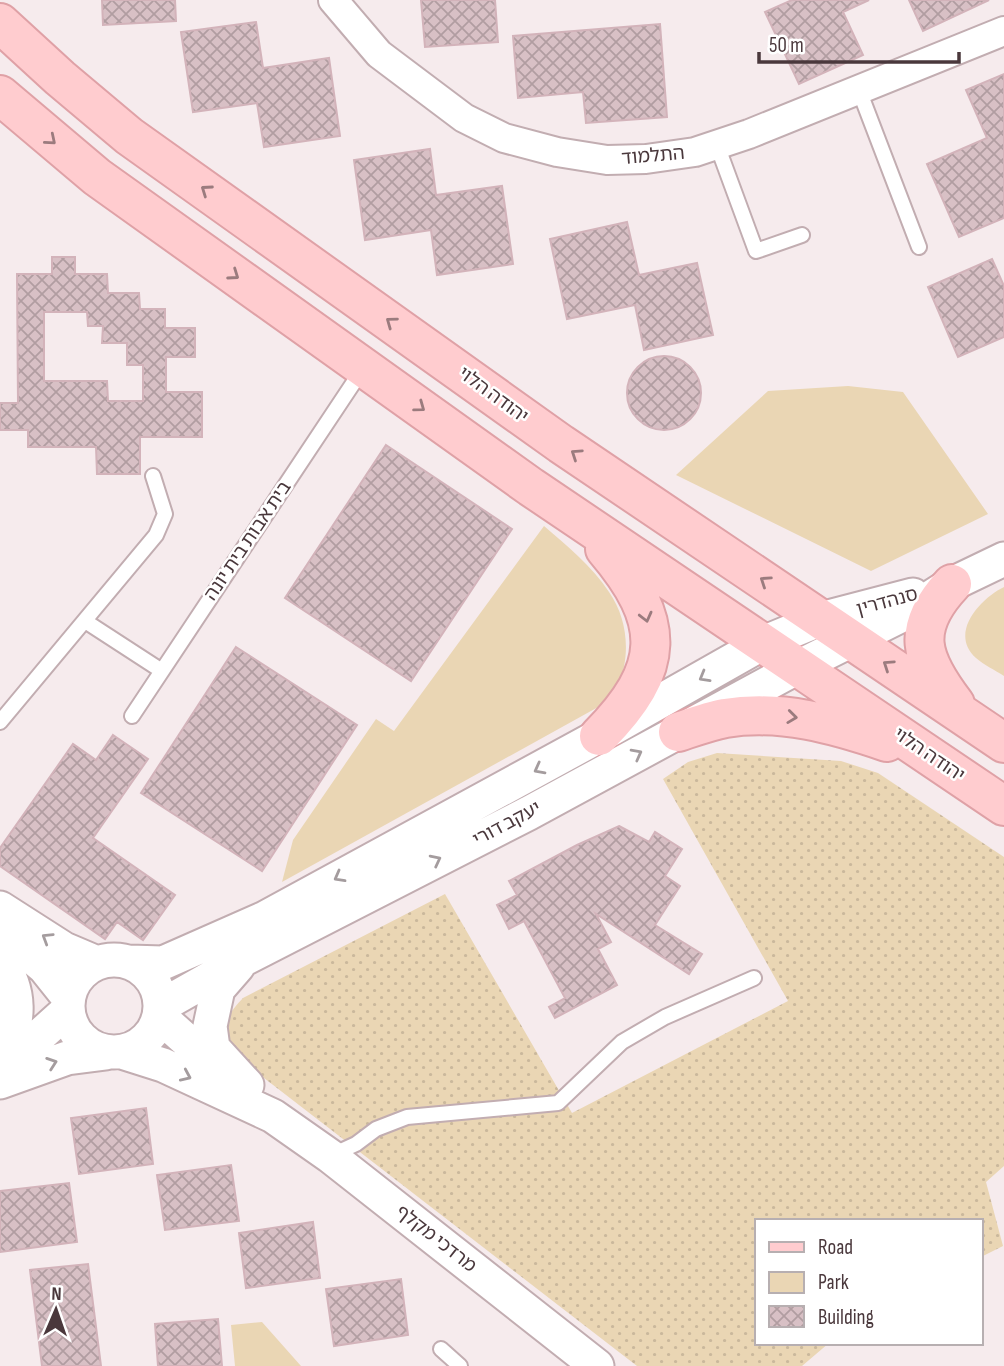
<svg xmlns="http://www.w3.org/2000/svg" width="1004" height="1366" font-family="'Sofia Sans Condensed','Noto Sans Hebrew',sans-serif">
  <defs>
    <pattern id="grass-dots" width="8" height="8" patternUnits="userSpaceOnUse" patternTransform="scale(1.75)"><rect width="8" height="8" fill="#ead6b4"/><path d="M2 2h.1M6 6h.1" fill="none" stroke="#cab89c" stroke-width="1.8" stroke-linecap="round"/></pattern>
    <pattern id="building-cross-hatch" width="8" height="8" patternUnits="userSpaceOnUse" patternTransform="scale(1.75)"><rect width="8" height="8" fill="#d8c0c5"/><path d="M0 0l8 8M0 8l8-8" fill="none" stroke="#b19da1"/></pattern>
  </defs>
  <rect width="100%" height="100%" fill="#f6ebed"/>
  <path fill="url(#grass-dots)" d="M717,753L841,761L878,773L1004,857V1166L986,1182L1003,1246L981,1257V1221H757V1343H829L802,1366H637L242,1061C215,1038 220,1022 243,998L445,894L572,1113L788,1001L663,779L688,762Z"/>
  <path fill="#ead6b4" d="M848,386L903,392L988,514L871,571L676,475L768,391Z
    M544,526C567,546 592,566 609,592C628,619 631,656 618,686C615,694 606,700 600,706L282,882L293,840L376,719L394,731Z
    M1004,587V676C995,670 984,665 976,658C948,633 981,598 1004,587Z
    M262,1322L301,1366H235L231,1325Z"/>
  <path fill="url(#building-cross-hatch)" stroke="#d3b3ba" stroke-width="2" fill-rule="evenodd" d="M102,0H175L176,21L103,25Z
    M421,0H495L498,42L425,47Z
    M792,0H869L843,12L863,55L799,84L765,12Z
    M909,0H989L923,31Z
    M256,22L263,68L329,58L340,136L264,147L257,103L193,112L181,32Z
    M660,24L667,117L586,123L583,92L518,98L513,36Z
    M1004,74V218L959,237L927,164L987,138L966,90Z
    M430,149L436,195L502,186L513,264L437,275L431,230L365,240L354,160Z
    M627,222L639,275L697,263L713,335L644,350L635,305L567,319L550,239Z
    M52,257H75V274H107L108,293H139L140,309H165V328H195V357H166V392H202V437H140V474H97L96,447H28V430H0V403H18L17,274H52ZM44,312H87L88,326H103L102,343H127V365H143V401H108L107,381H44Z
    M992,259L1004,286V337L958,357L928,287Z
    M627 393a37 37 0 1 1 74 0a37 37 0 1 1-74 0Z
    M386,445L512,529L411,681L285,598Z
    M236,647L357,725L262,871L141,793Z
    M113,735L148,759L93,838L175,895L143,940L117,922L105,939L0,866V848L73,744L96,760Z
    M619,826L649,842L655,832L682,849L665,876L680,886L655,925L702,954L689,974L596,914L611,942L598,949L617,985L555,1018L549,1007L565,998L524,921L509,929L497,905L517,895L509,881L577,845Z
    M146,1108L153,1164L79,1174L71,1118Z
    M231,1165L239,1221L165,1230L157,1175Z
    M69,1183L77,1242L0,1252V1191Z
    M313,1222L320,1278L246,1288L239,1233Z
    M88,1264L101,1366H42L30,1270Z
    M401,1279L408,1335L334,1346L326,1289Z
    M218,1319L222,1366H158L155,1324Z"/>
  <g fill="none" stroke-linecap="round" stroke-linejoin="round">
    <g stroke="#c2adb1" stroke-width="18">
      <path id="service" d="M859,90L919,247
        M717,145L756,251L802,235
        M85,621L162,671
        M132,716L362,370
        M0,722L156,535L165,514L153,476
        M330,1156L356,1144L376,1129L407,1117L558,1103L622,1042L665,1017L754,978
        M441,1349L460,1366"/>
    </g>
    <g stroke="#c2adb1" stroke-width="32">
      <path id="minor" d="M333,0L379,54L464,118L504,138L557,152L607,160L646,159L695,152L749,134L1004,31"/>
    </g>
    <g stroke="#c2adb1" stroke-width="37">
      <path id="tertiary" d="M0,908L64,949L97,963
        M0,930L44,967L68,997
        M68 1006a46 46 0 1 1 92 0a46 46 0 1 1-92 0Z
        M0,961C20,988 23,1025 0,1051
        M129,962L163,963L265,918L599,736L763,643L821,619L913,595
        M238,966L218,989L210,1026L213,1048L247,1085
        M161,1006L244,959L529,813L798,667L906,613L952,584L1004,559
        M159,1016L186,1040L225,1069
        M122,1052L163,1065L273,1116L330,1156L597,1366
        M0,1060L37,1038L67,1011
        M0,1082L67,1058L106,1053"/>
    </g>
    <g stroke="#dfa1a6" stroke-width="42">
      <path id="secondary" d="M0,23L60,78L129,136L561,444L1004,743
        M0,95L97,177L531,487L1004,806
        M952,584C910,629 920,658 955,704
        M678,732C693,727 709,721 725,718C781,709 834,724 887,742
        M599,736C666,668 667,622 605,549"/>
    </g>
    <use href="#service" stroke="#fff" stroke-width="14"/>
    <use href="#minor" stroke="#fff" stroke-width="28"/>
    <use href="#tertiary" stroke="#fff" stroke-width="33"/>
    <use href="#secondary" stroke="#ffcccf" stroke-width="38"/>
  </g>
  <defs><path id="oneway-chevron" d="M-2-3.5L2.5 0L-2 3.5" fill="none" stroke-width="1.6" stroke-linecap="round" stroke-linejoin="round" transform="scale(1.75)"/></defs>
  <g stroke="#9b7b7e">
    <use href="#oneway-chevron" transform="translate(51 140) rotate(40)"/>
    <use href="#oneway-chevron" transform="translate(206 190) rotate(-145)"/>
    <use href="#oneway-chevron" transform="translate(234 275) rotate(35)"/>
    <use href="#oneway-chevron" transform="translate(391 322) rotate(-144)"/>
    <use href="#oneway-chevron" transform="translate(420 407) rotate(36)"/>
    <use href="#oneway-chevron" transform="translate(576 454) rotate(-146)"/>
    <use href="#oneway-chevron" transform="translate(765 581) rotate(-146)"/>
    <use href="#oneway-chevron" transform="translate(646 617) rotate(76)"/>
    <use href="#oneway-chevron" transform="translate(888 665) rotate(-146)"/>
    <use href="#oneway-chevron" transform="translate(792 717) rotate(7)"/>
  </g>
  <g stroke="#a49c9e">
    <use href="#oneway-chevron" transform="translate(704 677) rotate(150)"/>
    <use href="#oneway-chevron" transform="translate(637 754) rotate(-28)"/>
    <use href="#oneway-chevron" transform="translate(539 769) rotate(152)"/>
    <use href="#oneway-chevron" transform="translate(436 860) rotate(-27)"/>
    <use href="#oneway-chevron" transform="translate(339 877) rotate(151)"/>
    <use href="#oneway-chevron" transform="translate(47 938) rotate(-148)"/>
    <use href="#oneway-chevron" transform="translate(52 1063) rotate(-19)"/>
    <use href="#oneway-chevron" transform="translate(186 1076) rotate(24)"/>
  </g>
  <g text-anchor="middle" dominant-baseline="central" stroke-width="5" stroke-linejoin="round" paint-order="stroke">
    <g font-size="19" fill="#4a383c" stroke="#fff">
      <text transform="translate(653 156) rotate(-5)">התלמוד</text>
      <text transform="translate(493 395) rotate(36)">יהודה הלוי</text>
      <text transform="translate(248 541) rotate(-56)">בית אבות בית יונה</text>
      <text transform="translate(887 602) rotate(-15)">סנהדרין</text>
      <text transform="translate(929 755) rotate(34)">יהודה הלוי</text>
      <text transform="translate(507 824) rotate(-28)">יעקב דורי</text>
      <text transform="translate(436 1239) rotate(38)">מרדכי מקלף</text>
    </g>
  </g>
  <rect x="755" y="1219" width="228" height="126" fill="#ffffff" stroke="#b7afb1" stroke-width="2"/>
  <rect x="769" y="1242" width="35" height="10" fill="#ffcccf" stroke="#b7afb1" stroke-width="2"/>
  <text x="818" y="1254" font-size="21" fill="#4a383c">Road</text>
  <rect x="769" y="1272" width="35" height="21" fill="#ead6b4" stroke="#b7afb1" stroke-width="2"/>
  <text x="818" y="1289" font-size="21" fill="#4a383c">Park</text>
  <rect x="769" y="1306" width="35" height="21" fill="url(#building-cross-hatch)" stroke="#b7afb1" stroke-width="2"/>
  <text x="818" y="1324" font-size="21" fill="#4a383c">Building</text>
  <g transform="translate(56 1310) rotate(2)" stroke="#ffffff" stroke-width="5" paint-order="stroke">
  <path d="M0-5L12 26L0 18L-12 26Z" fill="#4a383c"/>
  <text y="-10" font-size="19" font-weight="bold" text-anchor="middle" fill="#4a383c">N</text>
  </g>
  <path d="M759 52v10h200v-10" fill="none" stroke="#4a383c" stroke-width="3.5"/>
  <text x="769" y="52" font-size="21" fill="#4a383c" stroke="#ffffff" stroke-width="5" paint-order="stroke">50 m</text>
</svg>
